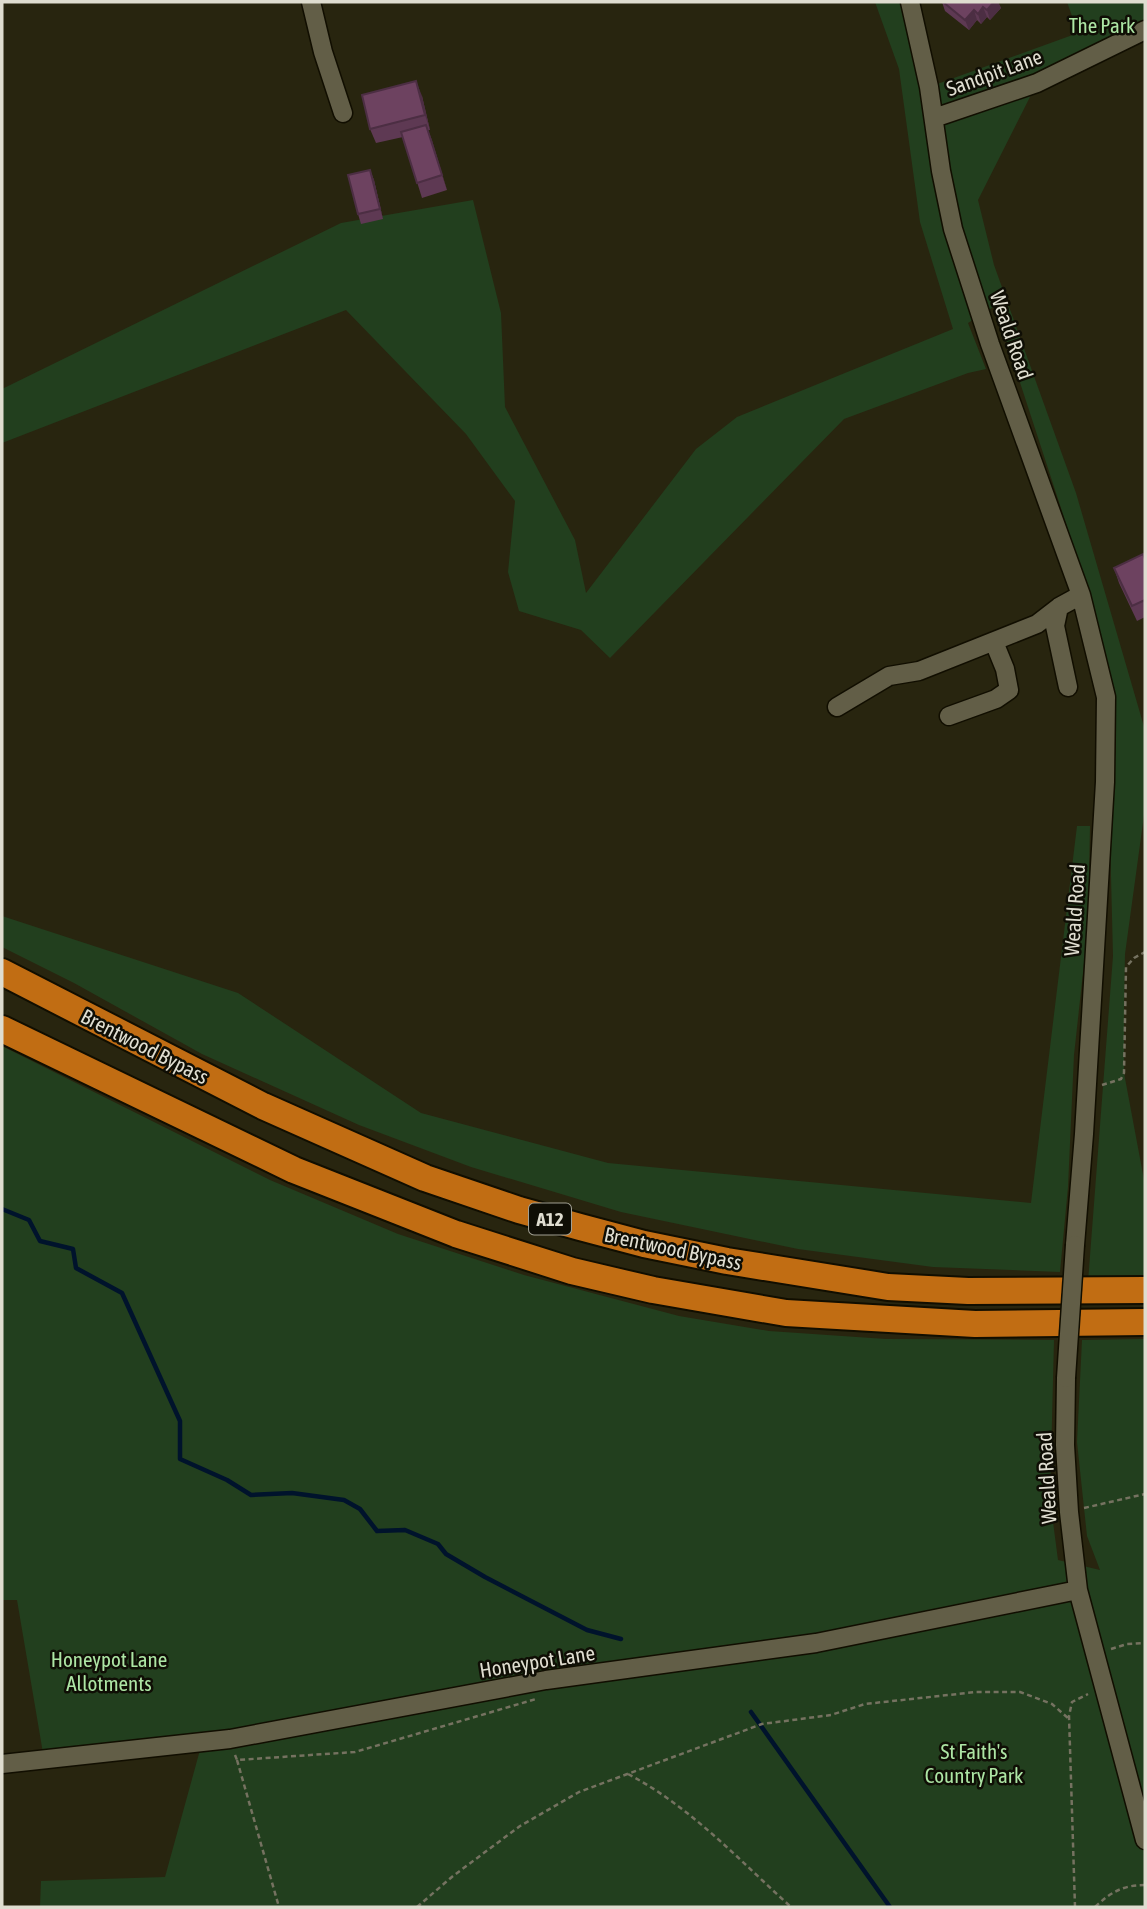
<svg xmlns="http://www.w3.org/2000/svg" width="1147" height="1909" font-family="'Asap Condensed',sans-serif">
  <rect width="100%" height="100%" fill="#28250f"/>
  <path fill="#223f1e" d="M875,2H910L929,87L1078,33L1067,2H1145V30L1037,83L978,200L994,265L1076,493L1145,730V808L1125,954L1124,1004V1073L1145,1185V1281L1088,1282L1113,956L1110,837L1116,742L1111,685L1074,548L995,306L968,323L986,369L968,373L844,419L610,658L581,630L519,611L508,572L515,501L466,434L346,310L2,443V389L341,223L473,200L501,313L505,407L575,540L586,593L696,449L737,417L953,329L920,222L899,69Z
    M1077,826H1090L1088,927L1074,1055L1068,1187L1060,1272L933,1267L798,1249L621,1212L471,1167L359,1125L202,1054L74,983L2,947V916L238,993L421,1113L608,1163L1031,1203Z
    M2,1046L270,1180L398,1234L524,1275L679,1316L769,1331L886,1339L1054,1340L1050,1499L1058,1560L1100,1570L1087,1536L1077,1442L1082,1340L1145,1339V1907H40L41,1881L165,1877L200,1750L230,1739L44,1759L17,1600H2Z"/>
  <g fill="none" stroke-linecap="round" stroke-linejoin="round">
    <path stroke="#00132c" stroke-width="4.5" d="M2,1209L29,1220L40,1241L73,1249L76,1268L122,1293L180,1421V1459L227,1480L251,1495L292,1493L344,1500L360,1509L377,1531L405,1530L438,1544L446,1554L485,1577L587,1630L621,1639
      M751,1712L890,1907"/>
    <g stroke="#110e00" stroke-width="21">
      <path id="minor" d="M311,2L323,52L343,113
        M910,2L929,87L941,171L953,229L990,344L1081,595L1106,697L1105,782L1084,1134L1075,1245
        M934,118L1037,83L1145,30
        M1059,607L1055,626L1068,687
        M837,707L889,676L919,671L1037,624L1059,607L1081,595
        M949,716L996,699L1009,690L1005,669L994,642
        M1066,1378L1065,1445L1069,1512L1078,1590L1145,1840
        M2,1764L230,1739L546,1680L816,1643L1078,1590"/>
    </g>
    <g stroke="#110e00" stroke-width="30">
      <path id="highway" d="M2,972L263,1106L425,1178L519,1210L580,1227L644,1244L727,1261L888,1287L968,1291L1145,1290
        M2,1029L294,1170L456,1234L572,1271L653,1290L786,1313L975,1324L1145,1322"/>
    </g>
    <path stroke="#757260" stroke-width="2.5" stroke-dasharray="5 3.5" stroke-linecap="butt" d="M1102,1085L1121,1079L1124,1073L1126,967L1134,958L1145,952
      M1084,1508L1145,1494
      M1111,1649L1127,1644L1145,1643
      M235,1755L237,1760L355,1752L536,1699
      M237,1760L279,1907
      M628,1774C691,1807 739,1860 791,1907
      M417,1907L453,1876L520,1826L579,1792L762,1724L831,1715L865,1704L976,1692H1020L1052,1704L1069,1719
      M1075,1907L1069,1716L1072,1702L1088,1694
      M1095,1907C1111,1892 1123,1885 1145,1885"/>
    <use href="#minor" stroke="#625e47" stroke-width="18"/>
    <use href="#highway" stroke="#c16d13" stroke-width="26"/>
    <g stroke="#110e00" stroke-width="21" stroke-linecap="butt">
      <path id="minor-bridge" d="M1066,1378L1075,1245"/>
    </g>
    <use href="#minor-bridge" stroke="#625e47" stroke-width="18"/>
  </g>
  <path fill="#5e3953" d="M942,2H998L1001,8L990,20L987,17L981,24L977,20L969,30L945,11Z
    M422,96L430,130H428L447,190L422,198L403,137L376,143L370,129Z
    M370,170L374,180L383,219L361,224L358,214Z
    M1145,559V617L1137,621L1119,583L1114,568Z"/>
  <path fill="#4c2e43" d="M994,2H998L1001,8L990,20L987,10Z
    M983,7L987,17L981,24L978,14Z
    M974,10L977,20L969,30L965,20Z
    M416,81L422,96L430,130L425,115Z
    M426,125L432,140L447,190L442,175Z
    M370,170L374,180L383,219L380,209Z"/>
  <path fill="#6d4260" stroke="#4c2e43" stroke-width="2" d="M943,2H994L987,10L983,7L978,14L974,10L965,20Z
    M416,81L425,115L370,129L362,95Z
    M426,125L442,175L417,183L401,132Z
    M370,170L380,209L358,214L348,175Z
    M1143,554L1145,559V600L1132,606L1114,568Z"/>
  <g text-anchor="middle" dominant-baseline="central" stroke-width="5" stroke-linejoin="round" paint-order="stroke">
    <rect fill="#0f0e05" stroke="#a19f93" stroke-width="2" x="529" y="1203.5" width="42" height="31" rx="5"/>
    <g font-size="19" font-weight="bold" fill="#dfddd0">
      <text x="550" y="1219">A12</text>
    </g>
    <g font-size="21" fill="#ade5a4" stroke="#0f0e05">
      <text x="1102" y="25">The Park</text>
      <text x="109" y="1659">Honeypot Lane<tspan x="109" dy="24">Allotments</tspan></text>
      <text x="974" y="1751">St Faith's<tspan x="974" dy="24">Country Park</tspan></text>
    </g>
    <g font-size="21" fill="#dfddd0" stroke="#0f0e05">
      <text transform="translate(994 72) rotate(-20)">Sandpit Lane</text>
      <text transform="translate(1012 335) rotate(71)">Weald Road</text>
      <text transform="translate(1074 910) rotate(-86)">Weald Road</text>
      <text transform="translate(145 1046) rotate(27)">Brentwood Bypass</text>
      <text transform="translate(673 1248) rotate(12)">Brentwood Bypass</text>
      <text transform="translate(1046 1478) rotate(-93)">Weald Road</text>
      <text transform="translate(537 1661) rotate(-9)">Honeypot Lane</text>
    </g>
  </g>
  <rect width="1147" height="1909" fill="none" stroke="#dfddd0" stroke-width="7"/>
</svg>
